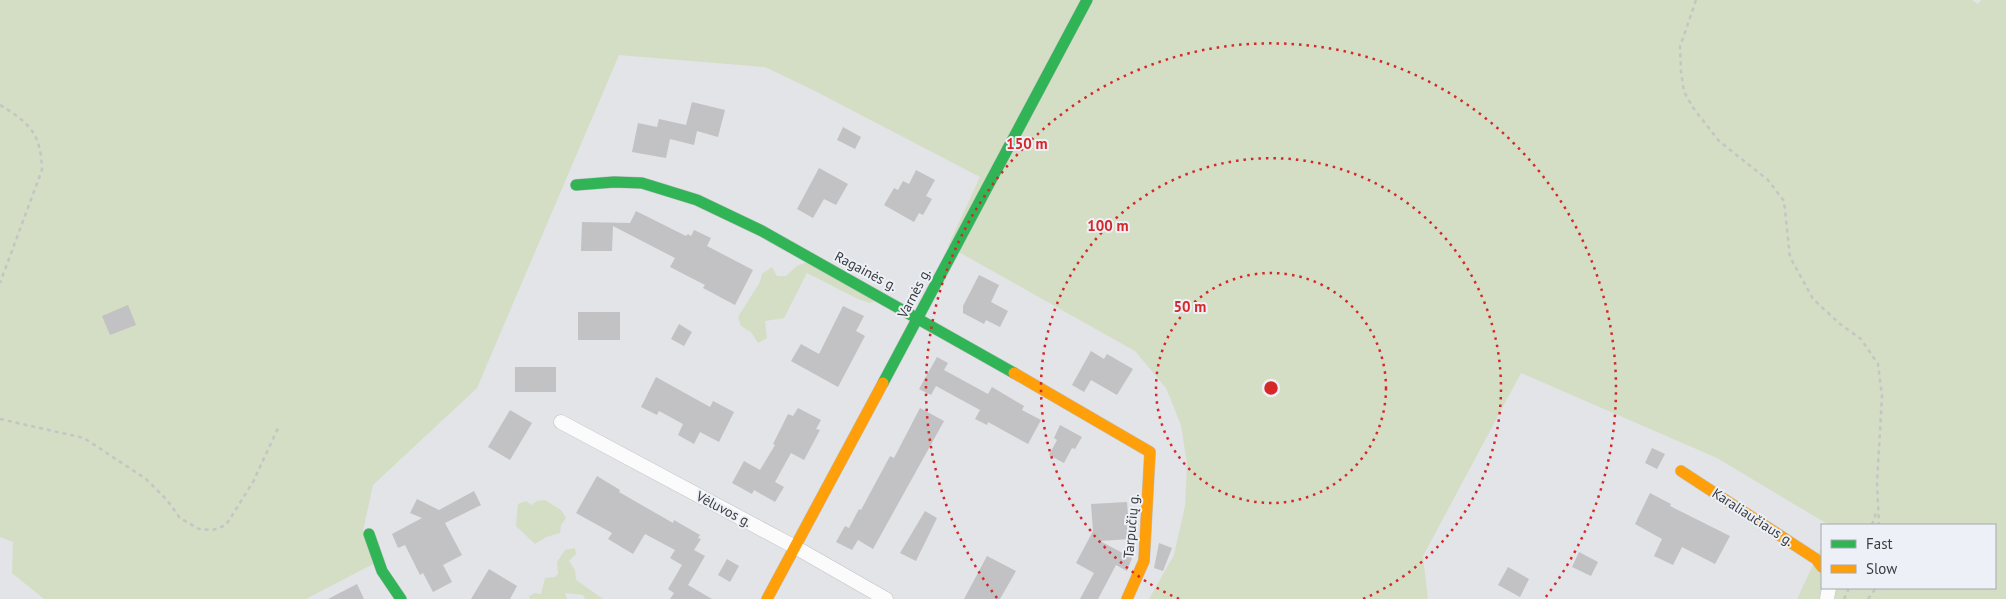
<svg xmlns="http://www.w3.org/2000/svg" width="2006" height="599" font-family="'PT Sans',sans-serif">
  <rect width="100%" height="100%" fill="#e2e4e7"/>
  <path fill="#d4dec4" d="M0,0H1972L1978,4L1981,0H2006V599H1797L1822,546V588H1995V525H1829L1717,458L1521,373L1423,556L1428,599H1149L1174,555L1185,506L1187,464L1181,425L1166,388L1135,351L948,246L980,177L813,90L765,67L619,55L477,388L373,485L363,531L373,564L306,599H44L12,573L13,542L0,537Z
    M807,262L877,300L870,303L858,299L807,273L784,318L765,321L767,338L758,343L751,332L741,326L738,317L760,282L762,274L772,267L777,276H786L797,266Z
    M545,500L561,510L566,518L561,525L560,533L546,537L535,544L516,526L518,504L526,501L531,505L537,501Z
    M575,548L576,554L569,561L575,570L576,580L603,599H585L583,595L565,593L567,599H530L529,596L535,593L541,594L545,578L555,577L558,574L557,562L565,550Z"/>
  <path fill="#c2c1c3" d="M692,102L725,110L718,137L697,131L694,145L670,139L666,158L632,152L638,123L657,127L659,119L686,125Z
    M843,127L861,137L855,149L837,140Z
    M819,168L848,184L836,205L824,199L813,218L797,209Z
    M916,170L935,180L926,196L932,199L923,215L919,213L914,222L884,205L894,188L898,190L903,181L909,184Z
    M636,211L686,236L688,234L691,236L694,230L711,238L707,246L753,270L735,305L703,288L705,285L670,267L675,258L613,226L612,251H581L582,222L630,223Z
    M979,275L999,285L991,302L1008,311L1000,327L986,320L984,324L963,313V306Z
    M128,305L136,325L110,335L102,316Z
    M843,306L864,316L856,331L865,336L838,387L791,361L801,344L819,354Z
    M578,312H620V340H578Z
    M679,324L692,332L684,346L671,339Z
    M1091,351L1104,359L1107,354L1133,369L1117,395L1091,380L1084,392L1072,385Z
    M937,357L948,363L944,370L988,394L992,387L1024,406L1022,410L1041,420L1028,444L988,422L987,425L975,419L980,410L936,386L931,395L919,389Z
    M515,367H556V392H515Z
    M656,377L710,407L713,401L734,412L719,442L700,432L694,444L678,435L683,424L659,411L657,415L641,407Z
    M798,408L821,420L816,429L820,430L804,460L791,453L775,482L784,487L775,502L754,490L752,494L732,483L744,461L760,470L775,445L773,444L788,414L793,416Z
    M920,408L944,421L873,549L858,540L852,550L836,542L845,526L849,528L859,509L861,510L890,456L894,458Z
    M510,410L532,423L510,460L488,447Z
    M1060,425L1082,437L1075,449L1072,448L1064,463L1049,455L1057,440L1054,438Z
    M1652,448L1665,454L1657,469L1645,463Z
    M597,476L620,490L619,492L673,523L674,520L700,535L698,538L701,539L694,550L705,556L688,585L712,599H670L674,593L668,589L682,565L670,558L675,550L645,534L633,554L608,539L612,533L576,513Z
    M474,491L481,505L445,523L462,555L443,565L452,582L433,592L423,573L420,575L405,545L398,548L392,534L422,518L410,513L417,499L439,510Z
    M1650,493L1671,504L1670,506L1730,536L1715,564L1682,547L1673,565L1654,556L1662,539L1635,524Z
    M1127,502L1130,539L1100,541L1132,558L1127,571L1116,565L1098,599H1080L1094,573L1076,563L1093,531L1091,504Z
    M925,511L937,518L916,561L900,553Z
    M1159,543L1172,548L1163,571L1154,568Z
    M1579,552L1598,562L1591,576L1572,567Z
    M987,556L1016,571L1000,599H964Z
    M727,559L739,566L730,582L718,575Z
    M1508,567L1529,579L1520,597L1498,585Z
    M489,569L517,586L510,599H471Z
    M357,584L364,599H328Z"/>
  <g fill="none" stroke-linecap="round" stroke-linejoin="round">
    <g stroke="#c0c1c4" stroke-width="15">
      <path id="street" d="M561,422L795,547L886,599
        M1827,599L1829,588"/>
    </g>
    <g stroke="#c0c1c4" stroke-width="12">
      <path id="fast" d="M576,185L614,182L642,183L697,200L762,231L1014,373
        M883,383L1087,0
        M369,534L382,571L401,599"/>
    </g>
    <g stroke="#c0c1c4" stroke-width="12">
      <path id="slow" d="M1014,373L1150,452L1144,561L1127,599
        M1681,471L1816,559L1822,567
        M767,599L883,383"/>
    </g>
    <path stroke="#c4c5c5" stroke-width="2.5" stroke-dasharray="4 4" stroke-linecap="butt" d="M1696,0L1680,47L1681,71L1684,92L1694,109L1719,141L1768,180L1784,201L1790,257L1813,299L1840,324L1861,339L1878,364L1882,396L1877,483L1879,525
      M0,105C30,123 41,134 42,170L0,283
      M0,419L84,438L146,479L167,500L180,518L199,529L213,530L226,525L253,482L279,426
      M1872,525L1877,510
      M1844,599L1849,588
      M1868,599L1876,588"/>
    <use href="#street" stroke="#fbfbfb" stroke-width="14"/>
    <use href="#fast" stroke="#30b455" stroke-width="11"/>
    <use href="#slow" stroke="#ff9f0a" stroke-width="11"/>
  </g>
  <g fill="none" stroke="#d62828" stroke-width="2.5" stroke-dasharray="2.5 5">
    <circle cx="1271" cy="388" r="115"/>
    <path d="M1179 599A230 230 0 1 1 1363 599"/>
    <path d="M997 598A345 345 0 1 1 1545 598"/>
  </g>
  <g text-anchor="middle" dominant-baseline="central" stroke-width="4" stroke-linejoin="round" paint-order="stroke">
    <g font-size="14" fill="#3a3c3e" stroke="#edf1f7">
      <text transform="translate(866 271) rotate(28)">Ragainės g.</text>
      <text transform="translate(914 293) rotate(-62)">Varnės g.</text>
      <text transform="translate(724 509) rotate(28)">Vėluvos g.</text>
      <text transform="translate(1753 517) rotate(33)">Karaliaučiaus g.</text>
      <text transform="translate(1131 526) rotate(-85)">Tarpučių g.</text>
    </g>
  </g>
  <circle cx="1271" cy="388" r="8" fill="#d62828" stroke="#edf1f7" stroke-width="2.5"/>
  <g font-size="15" text-anchor="middle" font-weight="bold" fill="#d62828" stroke="#edf1f7" stroke-width="4" stroke-linejoin="round" paint-order="stroke">
    <text x="1027" y="149">150 m</text>
    <text x="1108" y="231">100 m</text>
    <text x="1190" y="312">50 m</text>
  </g>
  <rect x="1821" y="524" width="175" height="65" fill="#edf1f7" stroke="#a5a9ad"/>
  <rect x="1831" y="540" width="25" height="8" fill="#30b455" stroke="#a5a9ad"/>
  <text x="1866" y="549" font-size="15" fill="#3a3c3e">Fast</text>
  <rect x="1831" y="565" width="25" height="8" fill="#ff9f0a" stroke="#a5a9ad"/>
  <text x="1866" y="574" font-size="15" fill="#3a3c3e">Slow</text>
</svg>
